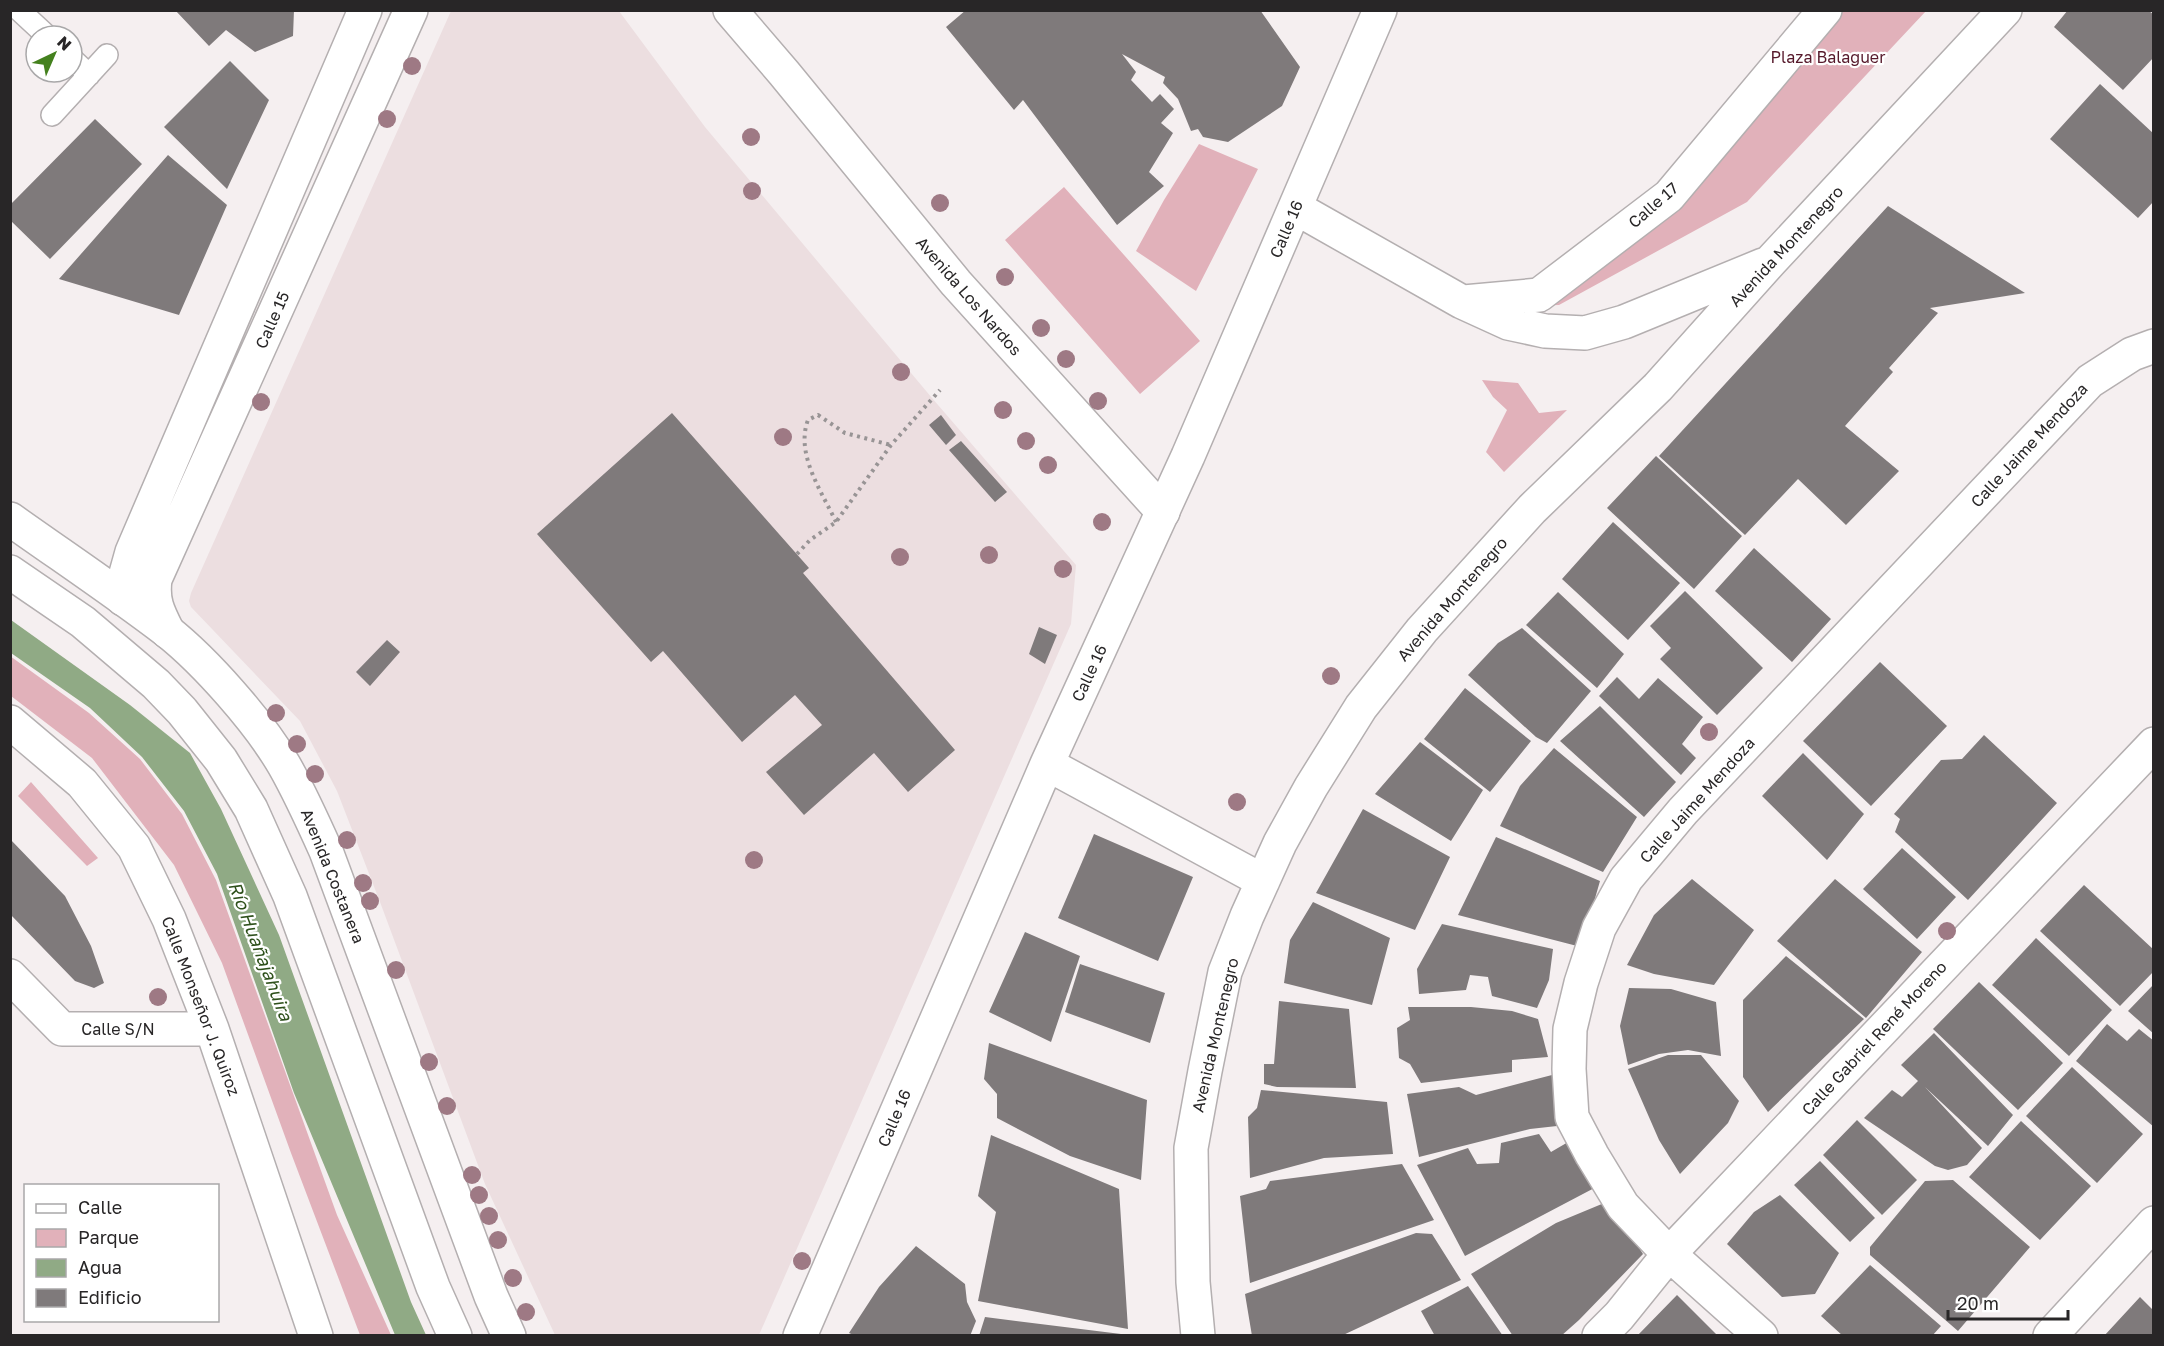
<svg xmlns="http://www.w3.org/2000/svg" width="2164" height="1346" font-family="'Golos Text',sans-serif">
  <rect width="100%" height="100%" fill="#f5eff0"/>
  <path fill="#ecdee0" d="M451,11H619L705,127L932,398L1076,565L1071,624L759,1335H555L485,1184L380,902L337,791L300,721L191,607L189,601L191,593Z"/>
  <path fill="#e1b1ba" d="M1815,11H1926L1747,202L1559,305L1524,306L1600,260Z
    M1199,144L1258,169L1196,291L1136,251L1164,200Z
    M1064,187L1200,341L1140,394L1005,240Z
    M1482,380L1518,383L1539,413L1567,410L1504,472L1486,452L1507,410L1493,397Z
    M10,656L89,713L140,759L182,814L216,880L337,1215L391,1335H360L291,1153L222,963L174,865L92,758L11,696Z
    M31,782L98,858L87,866L18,796Z"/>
  <path fill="#90aa85" d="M11,620L130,705L190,753L221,809L279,935L411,1302L426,1335H395L294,1093L217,874L184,811L142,757L90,708L11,653Z"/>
  <path fill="#7f7a7b" d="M175,10H294L293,36L255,52L226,30L209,46Z
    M966,10H1260L1300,67L1282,106L1228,142L1203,137L1198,129L1191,131L1178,99L1163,83L1165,77L1122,54L1136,72L1131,80L1152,102L1160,94L1174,109L1161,123L1173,133L1149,172L1164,186L1117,225L1023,100L1014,110L946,27Z
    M2068,10H2148L2154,15V57L2123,90L2054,27Z
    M230,61L269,100L227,189L164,127Z
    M2100,84L2154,134V201L2138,218L2050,139Z
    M95,119L142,164L50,259L10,220V205Z
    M168,155L227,205L179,315L59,279Z
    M1888,206L2025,293L1930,308L1938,313L1889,368L1893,372L1845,426L1899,471L1846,525L1798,479L1745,535L1659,456Z
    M672,413L809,568L803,573L955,750L908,792L874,753L804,815L766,772L822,725L795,695L742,742L663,651L651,662L537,534Z
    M941,415L956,435L946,445L929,425Z
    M961,441L1007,492L995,502L949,450Z
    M1656,456L1742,536L1694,589L1607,508Z
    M1613,522L1680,583L1628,640L1562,579Z
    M1754,548L1831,619L1792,662L1715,591Z
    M1685,591L1763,668L1717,715L1660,659L1671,648L1650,626Z
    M1558,592L1624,654L1597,688L1526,625Z
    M1039,627L1057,635L1045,664L1029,654Z
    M1522,628L1591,691L1547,743L1536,737L1468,675L1498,643Z
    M387,640L400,652L370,686L356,672Z
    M1880,662L1947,726L1871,806L1803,741Z
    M1617,677L1639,699L1658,678L1703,717L1682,744L1696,758L1681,775L1599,696Z
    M1465,688L1531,741L1490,792L1424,739Z
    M1600,706L1676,782L1644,817L1560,741Z
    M1984,735L2057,803L1968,900L1895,832L1900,819L1894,814L1941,760L1962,759Z
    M1420,742L1483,790L1451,841L1375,794Z
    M1554,748L1637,817L1603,872L1500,826L1520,786Z
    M1803,753L1864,814L1827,860L1762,796Z
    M1363,809L1450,857L1415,930L1316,893Z
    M1094,834L1193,877L1158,961L1058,918Z
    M1496,837L1600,881L1581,947L1458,915Z
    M10,839L65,896L91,946L104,983L94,988L75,981L10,914Z
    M1902,848L1956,897L1917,939L1863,889Z
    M1692,879L1754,930L1714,985L1654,974L1627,965L1654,915Z
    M1835,879L1922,952L1866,1018L1777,941Z
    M2084,885L2154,950V971L2120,1006L2040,931Z
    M1313,902L1390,938L1372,1005L1284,983L1290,940Z
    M1442,924L1553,949L1549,980L1537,1008L1492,996L1488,977L1470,975L1466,990L1419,994L1417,969Z
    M1025,932L1080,956L1051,1042L989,1012Z
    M2036,938L2112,1010L2069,1056L1992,985Z
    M1786,956L1864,1019L1768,1112L1743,1077V1000Z
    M1080,964L1165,993L1150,1043L1065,1012Z
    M1979,982L2063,1063L2018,1110L1933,1029Z
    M2154,984V1034L2128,1011Z
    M1629,988L1671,989L1716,1002L1721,1056L1688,1050L1659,1054L1628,1065L1620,1026Z
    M1279,1001L1349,1009L1356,1088L1277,1087L1264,1084V1064H1274Z
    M1408,1007H1471L1512,1011L1538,1019L1548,1057L1512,1060V1072L1421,1083L1410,1064L1399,1058L1397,1028L1410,1020Z
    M2107,1024L2127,1041L2139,1029L2154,1041V1127L2076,1061Z
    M1934,1033L2013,1115L1988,1146L1925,1087L1982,1148L1967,1165L1948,1170L1935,1166L1864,1118L1892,1090L1902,1097L1918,1081L1901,1065Z
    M989,1043L1147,1100L1141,1180L1070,1156L997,1118V1094L984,1079Z
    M1668,1055H1701L1739,1101L1728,1123L1680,1174L1659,1140L1628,1069Z
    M2072,1067L2143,1134L2097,1183L2026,1116Z
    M1552,1075L1566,1125L1530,1129L1419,1157L1407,1094L1459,1087L1476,1095Z
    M1261,1090L1387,1102L1393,1154L1324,1158L1250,1178L1248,1117L1257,1108Z
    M1857,1120L1917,1180L1882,1215L1823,1155Z
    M2021,1121L2091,1186L2040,1240L1969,1177Z
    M1539,1134L1551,1152L1575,1138L1600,1185L1465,1256L1417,1165L1468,1148L1477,1164L1499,1163L1501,1143Z
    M991,1135L1119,1189L1128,1329L978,1301L996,1212L978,1196Z
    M1820,1161L1875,1218L1850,1242L1794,1185Z
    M1402,1164L1434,1220L1250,1283L1240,1196L1266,1189L1270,1181Z
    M1953,1180L2030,1247L1958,1331L1870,1255V1247L1925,1181Z
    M1780,1195L1839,1253L1815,1294L1782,1297L1727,1244L1754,1212Z
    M1609,1201L1643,1254L1579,1320L1561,1336H1513L1471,1274L1556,1223Z
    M1416,1233L1432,1234L1461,1280L1341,1336H1252L1245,1294Z
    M916,1246L965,1284L967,1302L976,1321L970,1336H856L849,1333L879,1287Z
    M1870,1265L1941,1326L1932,1336H1843L1821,1316Z
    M1468,1286L1503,1336H1435L1421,1311Z
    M1677,1295L1718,1336H1637Z
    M2140,1297L2154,1311V1336H2104Z
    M985,1317L1121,1334V1336H979Z"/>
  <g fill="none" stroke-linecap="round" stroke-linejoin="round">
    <g stroke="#b4afb0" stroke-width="24">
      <path id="service" d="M19,10L47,36
        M72,59L89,75
        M52,115L107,55"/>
    </g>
    <g stroke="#b4afb0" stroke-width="36">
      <path id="minor" d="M1296,208L1462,302L1508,323L1545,331L1585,333L1624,322L1763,265
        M1464,302L1539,295L1669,196L1825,10
        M10,722L82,783L134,847L169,919L212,1029L316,1336
        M1047,764L1263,881
        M10,976L62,1029H212
        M800,1336L1047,764L1188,456L1380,10
        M1198,1336L1193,1282L1191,1148L1205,1071L1225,972L1247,916L1280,843L1311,787L1361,707L1422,630L1532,509L1658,387L1770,262L2005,10
        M1599,1336L1619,1316L1669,1254L2154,744
        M1761,1336L1669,1254L1623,1206L1592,1155L1572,1117L1569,1069L1570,1029L1581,983L1599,928L1626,879L1683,811L2090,381L2132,354L2154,346
        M2050,1336L2154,1223"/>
    </g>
    <g stroke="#b4afb0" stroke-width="36">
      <path id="tertiary" d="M730,10L784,73L956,283L1163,512
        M123,599L125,577L132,552L365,10
        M168,632C158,612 152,601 155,579L411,10"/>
    </g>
    <g stroke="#b4afb0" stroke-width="36">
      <path id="secondary" d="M10,519C62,556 116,592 167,631C206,662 259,722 284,765C300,793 313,822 326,851L491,1296L509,1336
        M10,572L83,622L156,684L182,711L221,760L251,809L290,896L433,1287L455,1336"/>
    </g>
    <path stroke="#989495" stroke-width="4" stroke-dasharray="3 4.5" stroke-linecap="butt" d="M836,522C822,492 795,454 808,420L818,415L845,433L891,445
      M797,554L810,540L836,522L891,445L940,390"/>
    <use href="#service" stroke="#fff" stroke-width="21"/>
    <use href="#minor" stroke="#fff" stroke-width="33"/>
    <use href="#tertiary" stroke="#fff" stroke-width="33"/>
    <use href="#secondary" stroke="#fff" stroke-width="33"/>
  </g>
  <g fill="#9e7984">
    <circle cx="412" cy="66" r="9"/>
    <circle cx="387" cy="119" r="9"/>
    <circle cx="751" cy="137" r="9"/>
    <circle cx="752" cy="191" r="9"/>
    <circle cx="940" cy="203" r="9"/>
    <circle cx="1005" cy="277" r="9"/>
    <circle cx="1041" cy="328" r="9"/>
    <circle cx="1066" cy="359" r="9"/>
    <circle cx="901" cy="372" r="9"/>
    <circle cx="1098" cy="401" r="9"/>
    <circle cx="261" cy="402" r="9"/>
    <circle cx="1003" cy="410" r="9"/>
    <circle cx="783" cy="437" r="9"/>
    <circle cx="1026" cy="441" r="9"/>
    <circle cx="1048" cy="465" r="9"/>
    <circle cx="1102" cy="522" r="9"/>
    <circle cx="989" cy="555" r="9"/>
    <circle cx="900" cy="557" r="9"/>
    <circle cx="1063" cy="569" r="9"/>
    <circle cx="1331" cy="676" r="9"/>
    <circle cx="276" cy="713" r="9"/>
    <circle cx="1709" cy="732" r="9"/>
    <circle cx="297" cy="744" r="9"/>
    <circle cx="315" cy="774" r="9"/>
    <circle cx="1237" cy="802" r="9"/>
    <circle cx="347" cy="840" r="9"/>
    <circle cx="754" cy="860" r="9"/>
    <circle cx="363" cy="883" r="9"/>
    <circle cx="370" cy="901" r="9"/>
    <circle cx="1947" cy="931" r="9"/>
    <circle cx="396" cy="970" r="9"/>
    <circle cx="158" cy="997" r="9"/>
    <circle cx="429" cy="1062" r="9"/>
    <circle cx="447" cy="1106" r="9"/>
    <circle cx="472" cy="1175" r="9"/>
    <circle cx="479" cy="1195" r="9"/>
    <circle cx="489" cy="1216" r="9"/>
    <circle cx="498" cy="1240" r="9"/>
    <circle cx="802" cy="1261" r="9"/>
    <circle cx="513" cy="1278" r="9"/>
    <circle cx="526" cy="1312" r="9"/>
  </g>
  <g text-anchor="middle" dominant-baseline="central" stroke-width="4.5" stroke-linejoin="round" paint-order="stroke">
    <g font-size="16" fill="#56192b" stroke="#fff">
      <text x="1828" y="57">Plaza Balaguer</text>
    </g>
    <g font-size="16" fill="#282627" stroke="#fff">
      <text transform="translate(1653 205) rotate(-41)">Calle 17</text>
      <text transform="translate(1286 229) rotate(-67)">Calle 16</text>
      <text transform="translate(1786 246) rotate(-47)">Avenida Montenegro</text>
      <text transform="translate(969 296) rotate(49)">Avenida Los Nardos</text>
      <text transform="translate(272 320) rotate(-66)">Calle 15</text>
      <text transform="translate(2029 445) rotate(-47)">Calle Jaime Mendoza</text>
      <text transform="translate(1452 599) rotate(-49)">Avenida Montenegro</text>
      <text transform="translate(1089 673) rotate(-65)">Calle 16</text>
      <text transform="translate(1697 800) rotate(-48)">Calle Jaime Mendoza</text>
      <text transform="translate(333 876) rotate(68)">Avenida Costanera</text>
      <text transform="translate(201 1006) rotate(69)">Calle Monseñor J. Quiroz</text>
      <text x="118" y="1029">Calle S/N</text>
      <text transform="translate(1215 1035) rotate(-77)">Avenida Montenegro</text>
      <text transform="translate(1874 1038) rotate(-47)">Calle Gabriel René Moreno</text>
      <text transform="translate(894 1118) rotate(-67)">Calle 16</text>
    </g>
    <g font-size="18" font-style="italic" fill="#2e501b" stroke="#fff">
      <text transform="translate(261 951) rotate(69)">Río Huañajahuira</text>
    </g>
  </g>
  <rect width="2164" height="1346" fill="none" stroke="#282627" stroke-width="24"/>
  <rect x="24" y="1184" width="195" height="138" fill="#ffffff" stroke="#a9a8a9" stroke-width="1.5"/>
  <rect x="36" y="1204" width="30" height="9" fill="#ffffff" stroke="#a9a8a9" stroke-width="1.5"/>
  <text x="78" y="1214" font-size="18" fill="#282627">Calle</text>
  <rect x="36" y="1229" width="30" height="18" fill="#e1b1ba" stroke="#a9a8a9" stroke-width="1.5"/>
  <text x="78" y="1244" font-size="18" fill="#282627">Parque</text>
  <rect x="36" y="1259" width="30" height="18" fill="#90aa85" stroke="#a9a8a9" stroke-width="1.5"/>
  <text x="78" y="1274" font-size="18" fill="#282627">Agua</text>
  <rect x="36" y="1289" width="30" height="18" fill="#7f7a7b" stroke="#a9a8a9" stroke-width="1.5"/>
  <text x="78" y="1304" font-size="18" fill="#282627">Edificio</text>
  <g transform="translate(54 54) rotate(44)"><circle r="28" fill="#ffffff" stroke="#a9a8a9" stroke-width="1.5"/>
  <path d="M0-4.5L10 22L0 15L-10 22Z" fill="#44811e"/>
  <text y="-9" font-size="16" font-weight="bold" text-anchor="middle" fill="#282627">N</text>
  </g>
  <path d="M1948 1310v9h120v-9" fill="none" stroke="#282627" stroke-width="3"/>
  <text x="1957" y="1310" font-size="18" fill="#282627" stroke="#ffffff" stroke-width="4.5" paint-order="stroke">20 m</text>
</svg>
